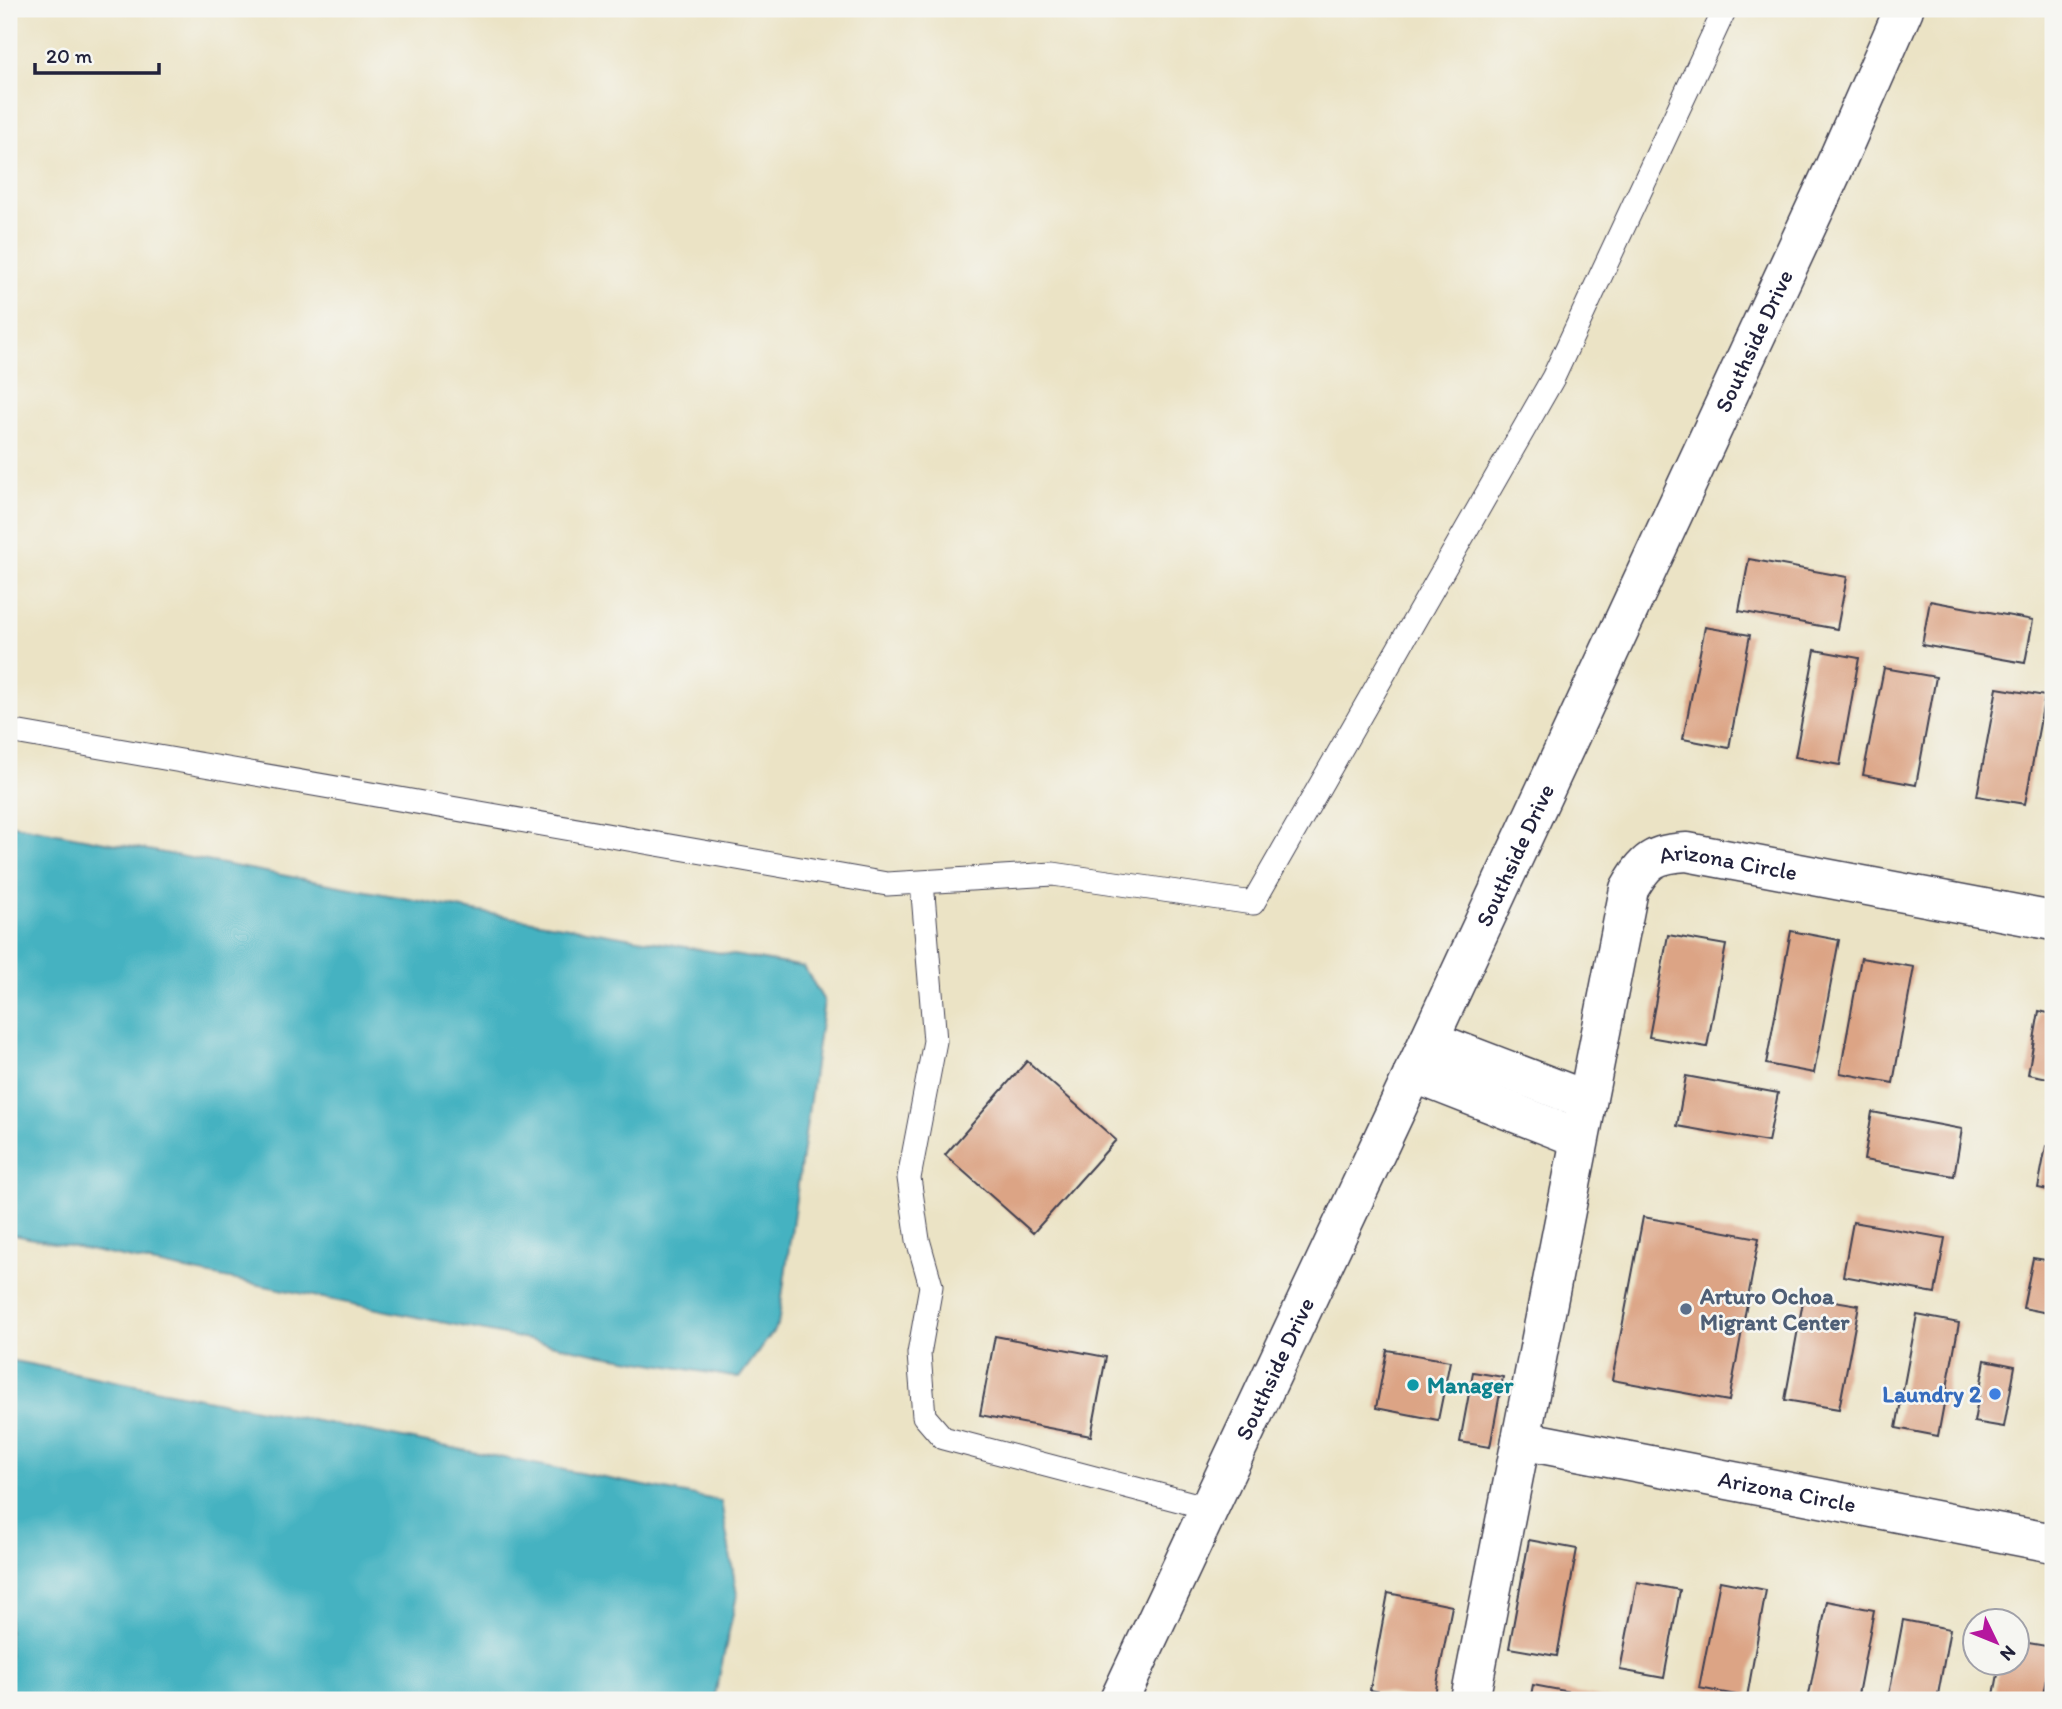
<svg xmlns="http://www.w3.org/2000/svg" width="2062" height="1709" font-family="Itim,sans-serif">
  <rect width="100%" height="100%" fill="#f6f6f2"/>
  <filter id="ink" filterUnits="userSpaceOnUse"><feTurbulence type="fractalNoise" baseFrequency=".0143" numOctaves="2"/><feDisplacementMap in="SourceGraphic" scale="14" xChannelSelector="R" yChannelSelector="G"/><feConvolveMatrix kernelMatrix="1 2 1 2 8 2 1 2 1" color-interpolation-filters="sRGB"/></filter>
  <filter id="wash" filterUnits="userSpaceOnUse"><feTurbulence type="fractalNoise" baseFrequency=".00686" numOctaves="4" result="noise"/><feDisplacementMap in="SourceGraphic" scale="28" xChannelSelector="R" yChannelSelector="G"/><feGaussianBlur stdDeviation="1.57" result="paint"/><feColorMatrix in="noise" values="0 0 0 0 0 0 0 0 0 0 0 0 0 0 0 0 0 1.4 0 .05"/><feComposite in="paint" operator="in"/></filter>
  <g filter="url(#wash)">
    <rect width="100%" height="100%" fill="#ebe3c5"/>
    <path fill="#44b2c1" stroke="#336a7e" stroke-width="2" d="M9,824L463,909L804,967L824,1001L778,1325L739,1378L603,1355L9,1234Z
      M9,1360L721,1501L737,1595L714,1700H9Z"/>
    <g id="blocks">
      <path fill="#dca485" d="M1749,559L1847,577L1837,629L1739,611Z
        M1930,601L2033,620L2025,663L1922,645Z
        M1705,627L1750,635L1729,748L1683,739Z
        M1815,650L1859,658L1840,765L1795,757Z
        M1884,668L1936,677L1916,785L1863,775Z
        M1997,688L2045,696L2025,804L1977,796Z
        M1791,931L1839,940L1814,1073L1766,1064Z
        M1668,935L1726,945L1707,1047L1649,1037Z
        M1861,958L1914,967L1893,1083L1840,1073Z
        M2039,1011L2053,1014V1079L2028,1074Z
        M1027,1061L1116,1140L1033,1233L945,1155Z
        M1686,1076L1778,1093L1768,1142L1677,1126Z
        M1872,1112L1962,1129L1954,1176L1864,1160Z
        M2046,1146L2053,1147V1191L2038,1188Z
        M1643,1217L1759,1238L1729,1401L1612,1380Z
        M1853,1222L1945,1238L1935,1293L1843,1276Z
        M2033,1258L2053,1261V1314L2023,1308Z
        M1804,1296L1859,1305L1839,1409L1785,1400Z
        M1917,1315L1959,1323L1938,1436L1896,1428Z
        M995,1336L1106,1357L1091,1436L980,1415Z
        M1387,1350L1450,1361L1438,1420L1376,1408Z
        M1985,1360L2015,1366L2004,1427L1974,1422Z
        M1473,1372L1503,1377L1490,1447L1460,1442Z
        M1529,1540L1577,1549L1557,1656L1509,1648Z
        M1720,1581L1766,1590L1747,1697L1699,1688Z
        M1637,1582L1680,1590L1664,1678L1620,1670Z
        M1388,1593L1452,1606L1434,1700H1422L1370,1690Z
        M1827,1601L1874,1610L1857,1700H1808Z
        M1903,1620L1950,1629L1937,1700H1888Z
        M2016,1641L2052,1647L2042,1700H1993L2000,1664H2016Z
        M1533,1685L1608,1699V1700H1530Z"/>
    </g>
  </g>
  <g filter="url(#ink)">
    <use href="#blocks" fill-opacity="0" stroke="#403f50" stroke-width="2"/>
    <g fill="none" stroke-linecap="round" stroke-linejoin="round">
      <g stroke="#403f50" stroke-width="25">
        <path id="service" d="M9,731L887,884L1053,874L1253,903L1553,378L1725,9
          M922,882L935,1041L909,1178L918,1240L931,1286L919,1354L924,1416L943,1438L1209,1508"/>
      </g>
      <g stroke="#403f50" stroke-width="41">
        <g id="minor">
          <path d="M1429,1040L1586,1100"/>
          <path d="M1413,1073L1579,1138"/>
          <path id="s1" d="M1521,1440L2053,1543"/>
          <path id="s2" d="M1119,1700L1429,1040L1833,170L1904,9"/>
          <path id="s3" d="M1470,1700L1629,889C1646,860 1653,854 1687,852L2053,921"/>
        </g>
      </g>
      <use href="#service" stroke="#fff" stroke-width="23"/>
      <use href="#minor" stroke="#fff" stroke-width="38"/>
    </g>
  </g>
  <circle fill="#5c6f8a" stroke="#f6f6f2" stroke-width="2.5" cx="1686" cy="1309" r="7"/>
  <circle fill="#0f9aa8" stroke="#f6f6f2" stroke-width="2.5" cx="1413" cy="1385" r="7"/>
  <circle fill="#3f7fe0" stroke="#f6f6f2" stroke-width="2.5" cx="1995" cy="1394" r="7"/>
  <g text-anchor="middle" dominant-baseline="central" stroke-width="5" stroke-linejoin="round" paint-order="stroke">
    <g font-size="23" fill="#22223b" stroke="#f6f6f2">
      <text stroke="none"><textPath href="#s2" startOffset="1500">Southside Drive</textPath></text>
      <text stroke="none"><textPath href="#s2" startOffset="933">Southside Drive</textPath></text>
      <text stroke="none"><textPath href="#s3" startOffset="942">Arizona Circle</textPath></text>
      <text stroke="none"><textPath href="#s2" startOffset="366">Southside Drive</textPath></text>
      <text stroke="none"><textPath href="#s1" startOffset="271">Arizona Circle</textPath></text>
    </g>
    <g font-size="23" font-weight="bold" fill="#4e5e75" stroke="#f6f6f2" text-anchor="start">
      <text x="1700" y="1296">Arturo Ochoa<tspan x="1700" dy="26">Migrant Center</tspan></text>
    </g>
    <g font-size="23" font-weight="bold" fill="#0d838f" stroke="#f6f6f2" text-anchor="start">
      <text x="1427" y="1385">Manager</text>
    </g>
    <g font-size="23" font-weight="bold" fill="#366cbe" stroke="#f6f6f2" text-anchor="end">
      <text x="1981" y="1394">Laundry 2</text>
    </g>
  </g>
  <rect width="2062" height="1709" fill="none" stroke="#f6f6f2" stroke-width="35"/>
  <g transform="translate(1996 1642) rotate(133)"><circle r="33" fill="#f6f6f2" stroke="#a1a1a9" stroke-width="2"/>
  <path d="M0-5L12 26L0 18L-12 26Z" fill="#b5179e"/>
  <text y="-10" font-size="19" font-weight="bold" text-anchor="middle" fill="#22223b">N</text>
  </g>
  <path d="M35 63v10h124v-10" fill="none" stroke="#22223b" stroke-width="3.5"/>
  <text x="46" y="63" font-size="21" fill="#22223b" stroke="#f6f6f2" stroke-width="5" paint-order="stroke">20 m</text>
</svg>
